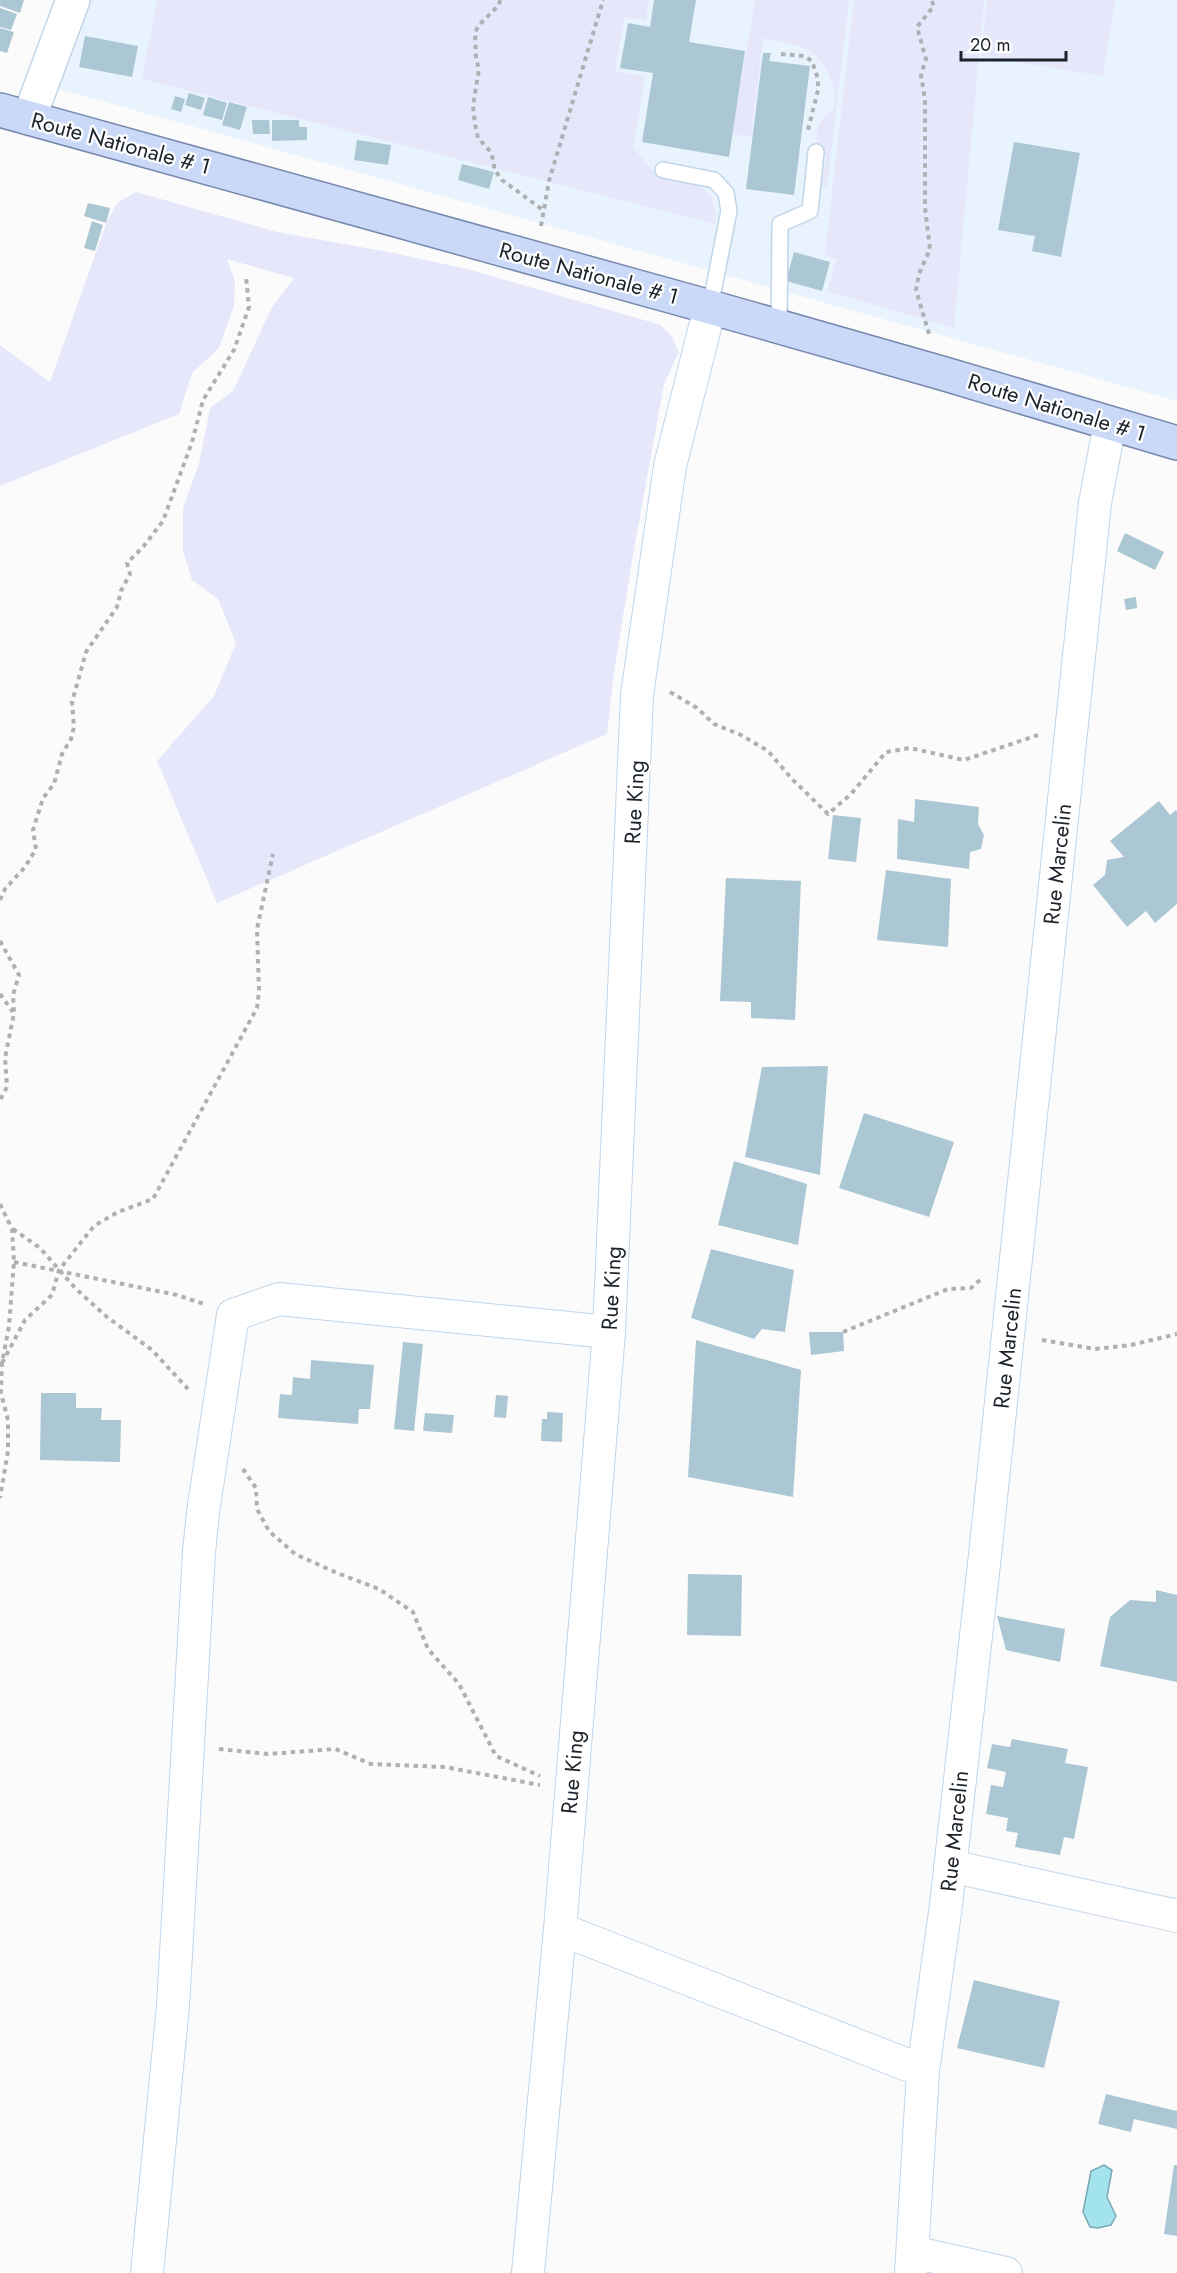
<svg xmlns="http://www.w3.org/2000/svg" width="1177" height="2273" font-family="Jost,sans-serif">
  <rect width="100%" height="100%" fill="#fbfbfb"/>
  <path fill="#e8f3fd" d="M87,0H1177V401L59,89Z"/>
  <path fill="#e6e7fb" d="M157,0H649L646,20L624,17L615,72L645,76L633,147L657,177C690,184 717,180 716,224L142,79Z
    M755,0H849L827,188L821,185C822,174 826,166 827,156C821,152 818,148 817,141C813,118 832,118 835,101C836,93 833,85 830,78C817,44 795,45 763,38L751,137L732,134Z
    M854,0H984L954,328L827,291L837,259L825,255Z
    M987,0H1115L1103,76L981,56Z
    M136,192L277,232L394,253L471,270L661,325L672,337L679,352L664,384L634,549L615,665L607,734L217,903L157,761L214,696L236,643L218,599L192,580L183,551V508L199,464L210,408L233,391L272,307L294,278L227,259L235,281L234,306L219,348L192,373L179,414L0,486V345L50,382L106,224L117,203Z"/>
  <path fill="#a3e3ed" stroke="#7aa9b2" stroke-width="1.5" d="M1104,2165L1112,2170L1107,2197L1116,2216L1111,2225L1098,2228L1090,2227L1083,2212L1091,2171Z"/>
  <path fill="#abc7d3" d="M0,0H24L20,13L0,6Z
    M654,0H696L689,42L745,51L729,157L642,142L653,73L620,68L628,23L650,27Z
    M0,8L17,14L11,30L0,27Z
    M0,28L14,32L7,53L0,51Z
    M85,36L138,46L132,77L79,67Z
    M763,53H771L769,61L810,66L794,195L746,189Z
    M189,93L205,98L201,110L185,105Z
    M175,96L185,99L181,112L171,109Z
    M208,97L227,103L222,120L203,115Z
    M229,102L247,107L240,130L222,125Z
    M252,120H269L270,134H253Z
    M272,120H299V127H307V140L272,141Z
    M357,140L391,145L388,165L354,160Z
    M1014,142L1080,153L1061,257L1032,251L1035,236L998,230Z
    M462,164L494,172L489,189L458,180Z
    M88,203L110,208L106,223L84,216Z
    M92,221L103,225L95,251L84,248Z
    M794,252L830,262L822,291L786,281Z
    M1125,533L1164,552L1155,570L1117,551Z
    M1136,597L1137,608L1126,610L1124,599Z
    M915,799L979,807L978,824L984,835L981,849L970,852L969,869L897,859L898,819L914,822Z
    M1159,801L1170,815L1176,810L1177,812V904L1155,923L1146,911L1127,927L1093,885L1105,875L1107,860L1124,857L1110,841Z
    M833,815L861,818L856,862L828,859Z
    M886,870L951,879L948,947L877,940Z
    M726,878L801,881L795,1020L751,1018V1002L720,1001Z
    M828,1066L820,1175L745,1157L762,1067Z
    M864,1113L954,1142L929,1217L839,1188Z
    M734,1161L807,1184L798,1245L718,1225Z
    M711,1249L794,1270L785,1332L762,1329L754,1339L691,1318Z
    M809,1332H843L844,1351L811,1355Z
    M696,1340L801,1370L793,1497L688,1477Z
    M403,1342L423,1344L414,1431L394,1429Z
    M311,1360L374,1365L370,1409H359L358,1424L278,1418L280,1394L292,1395L293,1377L310,1379Z
    M41,1393H76V1408H102L101,1420H121L120,1462L40,1460Z
    M496,1395L508,1396L506,1418L494,1417Z
    M547,1412L563,1413L562,1442L541,1441L542,1419H547Z
    M425,1413L454,1415L452,1433L423,1431Z
    M688,1574L742,1575L741,1636L687,1635Z
    M1156,1590L1177,1595V1682L1100,1666L1110,1617L1130,1600L1156,1602Z
    M997,1616L1065,1629L1060,1662L1006,1650Z
    M1012,1739L1068,1749L1065,1763L1088,1767L1074,1839L1064,1837L1060,1855L1015,1847L1018,1833L1006,1831L1008,1818L986,1814L991,1785L1003,1787L1006,1772L987,1768L992,1744L1010,1747Z
    M974,1980L1060,2001L1044,2068L957,2048Z
    M1106,2094L1177,2111V2129L1134,2119L1131,2132L1098,2124Z
    M1174,2165H1177V2236L1164,2234Z"/>
  <g fill="none" stroke-linecap="round" stroke-linejoin="round">
    <g stroke="#c1d5e8" stroke-width="18">
      <path id="lane" d="M663,170L714,180L726,193L729,211L710,307
        M779,327L780,224L810,211L816,152"/>
    </g>
    <g stroke="#c1d5e8" stroke-width="34">
      <path id="street" d="M950,1866L1177,1916
        M560,1929L923,2071
        M913,2252L1006,2273
        M147,2273L173,2006L199,1552L203,1512L233,1315L279,1299L609,1332
        M528,2273L560,1929L609,1332L637,695L670,466L710,307
        M911,2273L923,2071L946,1905L985,1555L1095,503L1110,423"/>
    </g>
    <g stroke="#c1d5e8" stroke-width="36">
      <path id="secondary" d="M29,118L73,0"/>
    </g>
    <g stroke="#7789ad" stroke-width="36">
      <path id="primary" d="M0,110L710,307L945,374L1177,443"/>
    </g>
    <path stroke="#aeb0b3" stroke-width="4" stroke-dasharray="4.5 4.5" stroke-linecap="butt" d="M500,0L499,5L480,24L475,32L476,58L479,69L473,106L475,124L478,138L489,150L494,161V169L502,180L543,210
      M781,54L804,56L812,61L818,79V90L808,130
      M541,226L549,181L603,0
      M929,334L916,290L919,274L930,249L925,208V99L921,75L926,59L917,27L934,6L931,0
      M670,692L697,708L714,724L741,735L768,751L792,779L828,814L851,794L886,752L910,748L964,760L1038,735
      M0,900L5,889L25,867L36,849L33,830L43,798L54,784L62,754L71,739L74,727L72,702L86,652L117,607L121,591L130,574L127,563L143,547L163,521L192,442L203,400L234,350L249,307L246,277
      M0,941L19,975L13,995L14,1013L5,1058L7,1087L0,1100
      M0,994L13,1012
      M0,1204L12,1229L14,1262L9,1326L2,1363L1,1393L8,1420V1451L0,1498
      M13,1229L40,1248L76,1289L107,1317L152,1350L188,1389
      M14,1262L177,1295L204,1304
      M843,1332L948,1289L971,1288L980,1280
      M1042,1340L1095,1349L1131,1345L1177,1334
      M2,1363L25,1320L52,1295L59,1270L94,1226L118,1212L153,1199L257,1008L259,991L257,929L273,854
      M243,1469L256,1488L257,1509L269,1531L295,1554L337,1573L379,1589L413,1612L428,1649L459,1684L496,1756L540,1776
      M219,1749L268,1754L335,1749L371,1764L445,1767L540,1785"/>
    <use href="#lane" stroke="#fff" stroke-width="15"/>
    <use href="#street" stroke="#fff" stroke-width="32"/>
    <use href="#secondary" stroke="#fff" stroke-width="33"/>
    <use href="#primary" stroke="#cbd9f8" stroke-width="33"/>
  </g>
  <g text-anchor="middle" dominant-baseline="central" stroke-width="4.5" stroke-linejoin="round" paint-order="stroke">
    <g font-size="22" fill="#1c232a" stroke="#fff">
      <text transform="translate(121 143) rotate(15)">Route Nationale # 1</text>
      <text transform="translate(589 273) rotate(15)">Route Nationale # 1</text>
      <text transform="translate(1057 407) rotate(17)">Route Nationale # 1</text>
      <text transform="translate(634 802) rotate(-87)">Rue King</text>
      <text transform="translate(1057 864) rotate(-84)">Rue Marcelin</text>
      <text transform="translate(611 1288) rotate(-87)">Rue King</text>
      <text transform="translate(1007 1348) rotate(-84)">Rue Marcelin</text>
      <text transform="translate(572 1772) rotate(-85)">Rue King</text>
      <text transform="translate(954 1831) rotate(-84)">Rue Marcelin</text>
    </g>
  </g>
  <path d="M961 51v9h105v-9" fill="none" stroke="#1c232a" stroke-width="3"/>
  <text x="970" y="51" font-size="18" fill="#1c232a" stroke="#ffffff" stroke-width="4.5" paint-order="stroke">20 m</text>
</svg>
